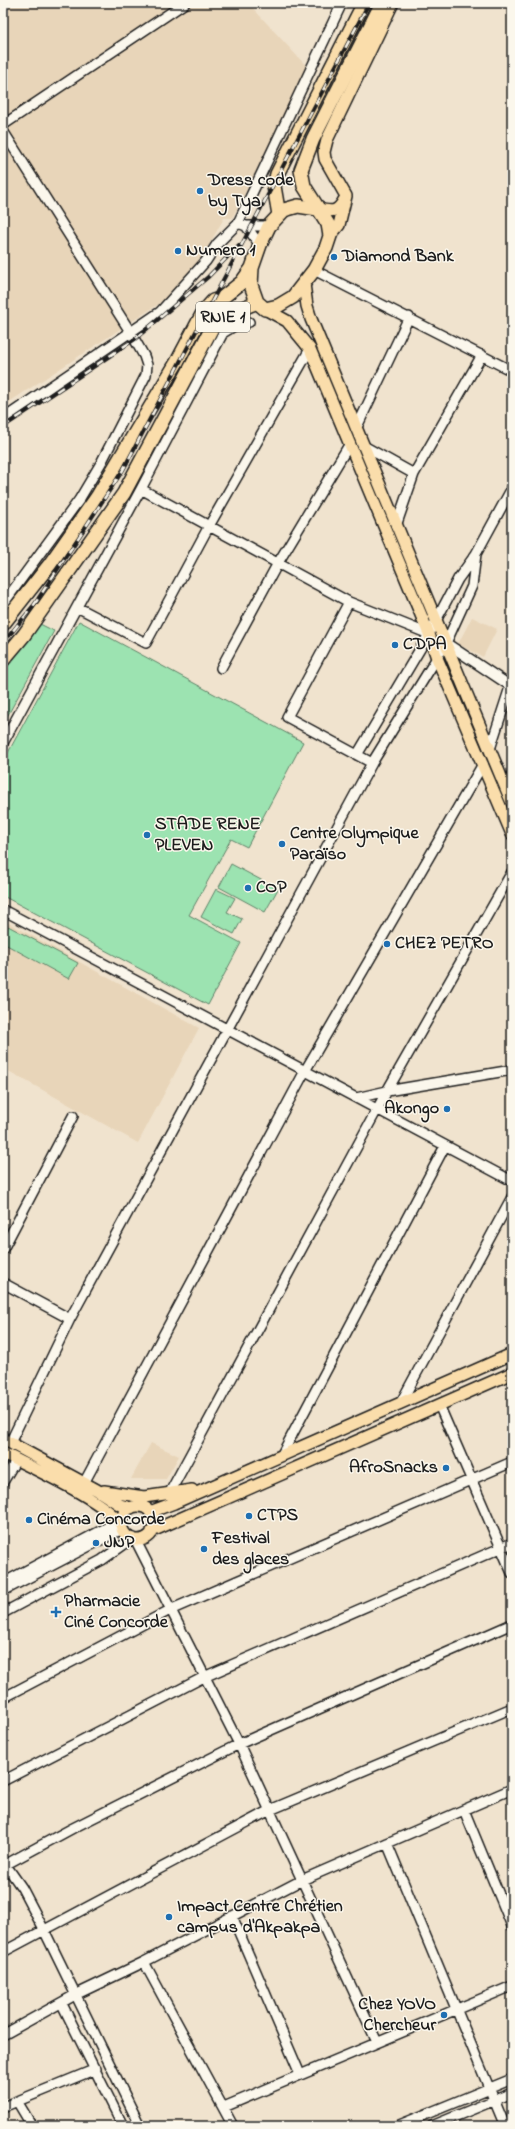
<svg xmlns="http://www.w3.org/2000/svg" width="515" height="2129" font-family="'Indie Flower',sans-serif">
  <rect width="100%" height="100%" fill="#f0e3ce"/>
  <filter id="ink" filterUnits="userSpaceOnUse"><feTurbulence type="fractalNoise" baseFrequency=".025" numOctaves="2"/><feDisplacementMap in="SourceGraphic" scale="8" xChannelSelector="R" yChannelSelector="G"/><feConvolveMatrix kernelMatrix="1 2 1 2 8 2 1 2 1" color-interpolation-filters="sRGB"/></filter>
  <g filter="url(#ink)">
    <path fill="#e8d5b9" d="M3,3H248L309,69L232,218H224L186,286L3,406Z
      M472,617L497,629L483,657L458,644Z
      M7,922L199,1028L138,1143L3,1068V931Z
      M151,1443L179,1456L166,1479H131Z"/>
    <path fill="#9ce3b1" stroke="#5c8066" d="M79,621L303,742L247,847L231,839L189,915L241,943L208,1005L3,896V762Z
      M40,624L54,631L3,724V668Z
      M231,864L278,889L265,912L219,887Z
      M216,889L235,898L227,912L242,919L234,934L201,917Z
      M8,926L78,963L69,979L3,943V935Z"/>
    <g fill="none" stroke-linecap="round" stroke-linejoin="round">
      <g stroke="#1c1c1c" stroke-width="12">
        <path id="minor" d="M3,125L185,3
          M3,131L131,333L144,356L147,365L146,375L101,463L79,500L3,604
          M238,223L246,226H269
          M246,226L260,245
          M314,270L512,371
          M3,419L160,312L206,261L217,244L238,223L342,3
          M356,429L409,317
          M362,445L414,474
          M141,489L349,602L429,634
          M396,526L414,474L482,355
          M349,602L287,717L372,763
          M77,607L146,643L209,526L310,349
          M446,643L512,687
          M221,668L278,563L349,445
          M3,743L141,489L223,333L236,325L249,322
          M490,749L512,681
          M357,755L429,634L458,579L476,554L512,488
          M3,910L512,1181
          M356,1098L387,1091L512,1070
          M3,1249L73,1116
          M3,1283L70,1319
          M400,1404L512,1197
          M439,1405L512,1573
          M10,1443L70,1319L372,763L446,643L472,586L476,554
          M281,1456L445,1146
          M3,1482L16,1460
          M84,1483L305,1071L483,764
          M169,1494L387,1091L512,872
          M135,1539L239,1744L377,2042
          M3,1583L119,1521
          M3,1591L122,1529
          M3,1613L102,1560L133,1538
          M3,1698L170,1610L512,1462
          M3,1781L204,1677L512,1543
          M464,1810L512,1926
          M387,1843L505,2126
          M3,1861L22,1888L44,1930L140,2126
          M3,1866L73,1828L239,1744L512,1624
          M232,1916L300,2074
          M3,1952L270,1810L512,1708
          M144,1962L233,2126
          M62,2004L123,2126
          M3,2035L75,1995L144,1962L302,1880L512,1789
          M17,2101L32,2126
          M3,2107L96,2069
          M224,2107L512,1986
          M397,2126L512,2079
          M432,2126L512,2093"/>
      </g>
      <g stroke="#1c1c1c" stroke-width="14">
        <path id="major" d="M318,209C332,212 337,213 344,200
          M330,236L339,225L346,196L325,159L324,152L327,140L393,3
          M304,284L307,306L311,319L512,803
          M265,309L287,321L310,349L429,634L437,658L512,834
          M3,1439L97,1490L120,1505L131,1508
          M3,1453C30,1467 108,1502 122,1526
          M104,1491L144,1497L192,1490
          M121 1523a17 17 0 1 1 34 0a17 17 0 1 1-34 0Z
          M150,1512L174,1503L512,1354
          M152,1531L512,1373"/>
      </g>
      <g stroke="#1c1c1c" stroke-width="16">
        <path id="highway" d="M279,215L274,186L277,174L364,3
          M252,268L251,285L257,302
          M3,624L50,564L97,497L177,362L204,311L213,301L222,298L242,282L252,268L260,245L269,226L284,210L298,206L318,209
          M3,660L24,635L124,493L213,326C225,314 241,309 257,302L265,309L278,306L293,297L314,270L326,248L330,236L328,224L304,186L301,170L313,139L382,3"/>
      </g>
      <use href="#minor" stroke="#fbf7ec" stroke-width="9"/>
      <use href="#major" stroke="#faddab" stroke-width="11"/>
      <use href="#highway" stroke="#faddab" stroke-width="13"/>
      <g stroke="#1c1c1c" stroke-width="4">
        <path id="rail" d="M3,427L135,339L208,277L239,245
          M3,643L34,605L123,470L369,3"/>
      </g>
      <use href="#rail" stroke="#fbf7ec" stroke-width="2.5" stroke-dasharray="8" stroke-linecap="butt"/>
    </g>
  </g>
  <g fill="#1f6fb2" stroke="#fbf7ec" stroke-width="1.5">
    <circle cx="200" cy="191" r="4"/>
    <circle cx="178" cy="251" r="4"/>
    <circle cx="334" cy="257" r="4"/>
    <circle cx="395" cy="645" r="4"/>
    <circle cx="147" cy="835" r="4"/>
    <circle cx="282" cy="844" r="4"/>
    <circle cx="248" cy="888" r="4"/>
    <circle cx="387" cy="944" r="4"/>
    <circle cx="447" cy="1109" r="4"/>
    <circle cx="446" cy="1468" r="4"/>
    <circle cx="249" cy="1516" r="4"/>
    <circle cx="29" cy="1520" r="4"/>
    <circle cx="96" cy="1543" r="4"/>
    <circle cx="204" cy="1549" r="4"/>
    <path d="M54 1606h4v4h4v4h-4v4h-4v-4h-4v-4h4z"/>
    <circle cx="169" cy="1917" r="4"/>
    <circle cx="444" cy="2015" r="4"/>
  </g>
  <g text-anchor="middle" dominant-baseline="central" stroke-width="3" stroke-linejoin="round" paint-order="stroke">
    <rect fill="#fbf7ec" stroke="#5f5e5a" stroke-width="1" x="196" y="302" width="54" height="30" rx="3"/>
    <g font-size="17" font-weight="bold" fill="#1c1c1c">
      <text x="223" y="317">RNIE 1</text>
    </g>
    <g font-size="18" font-weight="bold" fill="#1c1c1c" stroke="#fbf7ec" text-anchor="start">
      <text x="208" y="181">Dress code<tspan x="208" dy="21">by Tya</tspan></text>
      <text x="186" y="251">Numero 1</text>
      <text x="342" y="257">Diamond Bank</text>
      <text x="403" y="645">CDPA</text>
      <text x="155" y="825">STADE RENE<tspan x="155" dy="21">PLEVEN</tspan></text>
      <text x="290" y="834">Centre Olympique<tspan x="290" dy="21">Paraïso</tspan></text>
      <text x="256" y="888">COP</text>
      <text x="395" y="944">CHEZ PETRO</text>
      <text x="439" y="1109" text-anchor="end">Akongo</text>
      <text x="438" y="1468" text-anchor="end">AfroSnacks</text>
      <text x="257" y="1516">CTPS</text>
      <text x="37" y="1520">Cinéma Concorde</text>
      <text x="212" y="1539">Festival<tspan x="212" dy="21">des glaces</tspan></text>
      <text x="104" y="1543">JNP</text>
      <text x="64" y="1602">Pharmacie<tspan x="64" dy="21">Ciné Concorde</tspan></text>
      <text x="177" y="1907">Impact Centre Chrétien<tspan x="177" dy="21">campus d'Akpakpa</tspan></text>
      <text x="436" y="2005" text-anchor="end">Chez YOVO<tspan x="436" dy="21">Chercheur</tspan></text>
    </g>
  </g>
  <rect width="515" height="2129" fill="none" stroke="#fbf7ec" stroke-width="16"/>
  <rect x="8" y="8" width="499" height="2113" fill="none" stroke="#1c1c1c" stroke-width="1.5" filter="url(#ink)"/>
</svg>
